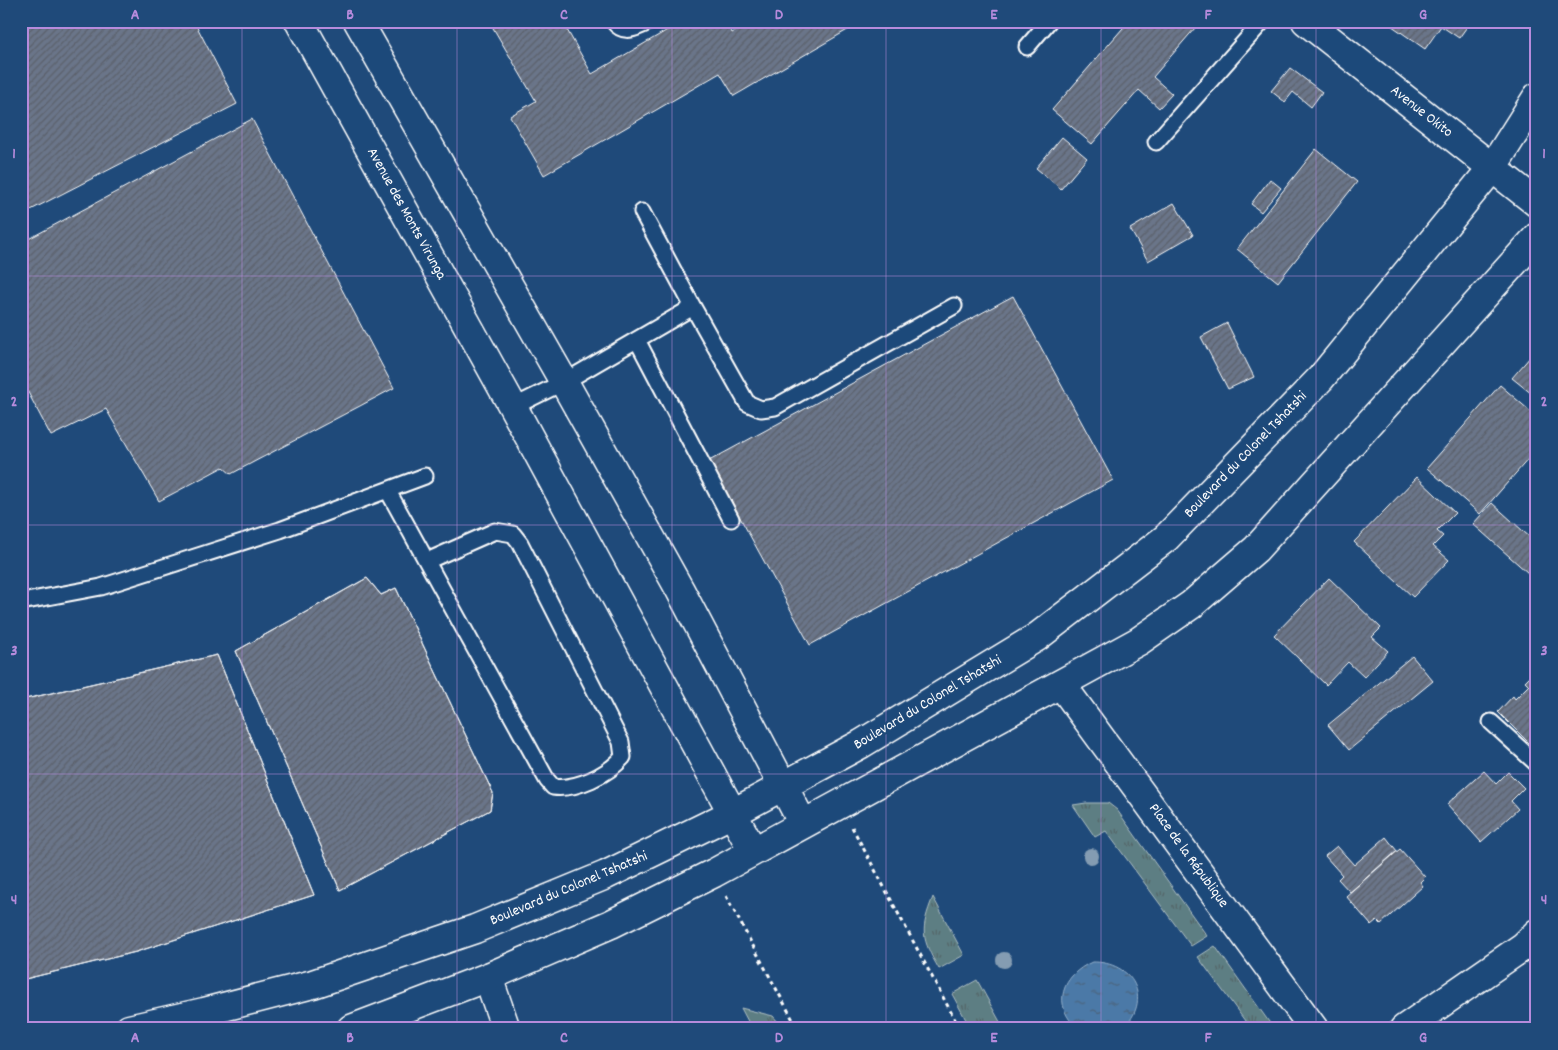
<svg xmlns="http://www.w3.org/2000/svg" width="1558" height="1050" font-family="Dekko,sans-serif">
  <defs>
    <pattern id="grass-tufts" width="24" height="20" patternUnits="userSpaceOnUse" patternTransform="scale(1.25)"><rect width="24" height="20" fill="#5d7e83"/><path d="M3 7l-1-3M5 7V3M7 7l1-3M15 17l-1-3M17 17v-4M19 17l1-3" fill="none" stroke="#546568"/></pattern>
    <pattern id="water-ripples" width="26" height="14" patternUnits="userSpaceOnUse" patternTransform="scale(1.25)"><rect width="26" height="14" fill="#4b79a7"/><path d="M2 4q2-2 4 0t4 0M15 11q2-2 4 0t4 0" fill="none" stroke="#4c627a"/></pattern>
    <pattern id="building-hatch" width="6" height="6" patternUnits="userSpaceOnUse" patternTransform="scale(1.25)"><rect width="6" height="6" fill="#6a7589"/><path d="M-1 1l2-2M0 6l6-6M5 7l2-2" fill="none" stroke="#5b606a"/></pattern>
  </defs>
  <rect width="100%" height="100%" fill="#1f4a7a"/>
  <filter id="ink" filterUnits="userSpaceOnUse"><feTurbulence type="fractalNoise" baseFrequency=".02" numOctaves="2"/><feDisplacementMap in="SourceGraphic" scale="10" xChannelSelector="R" yChannelSelector="G"/><feConvolveMatrix kernelMatrix="1 2 1 2 8 2 1 2 1" color-interpolation-filters="sRGB"/></filter>
  <g filter="url(#ink)">
    <path fill="url(#grass-tufts)" stroke="#aebec1" d="M1086,803H1108L1117,810L1207,936L1191,946L1106,831L1095,837L1073,805Z
      M933,897L964,955L939,969C921,938 920,930 933,897Z
      M1215,946L1274,1029H1251L1198,957Z
      M977,980L1004,1029H971L952,994Z
      M741,1008L773,1016L784,1029H752Z"/>
    <path fill="url(#water-ripples)" stroke="#93afca" d="M1092,962C1133,961 1154,1000 1122,1029H1078C1051,1005 1062,975 1092,962Z"/>
    <path fill="url(#building-hatch)" stroke="#fff" d="M21,21H194L237,104L21,215Z
      M489,21H562L592,74L683,21H725L732,33L752,21H863L734,96L720,73L544,175L510,116L536,101Z
      M1129,21H1201L1153,77L1172,94L1159,108L1139,90L1092,144L1052,110Z
      M1385,21H1471L1459,38L1441,26L1425,49Z
      M1290,68L1322,92L1311,107L1293,92L1285,102L1271,91Z
      M252,119L394,388L231,474L223,467L159,501L106,409L51,436L21,379V243Z
      M1062,137L1087,158L1061,189L1036,168Z
      M1316,149L1357,182L1278,282L1237,249Z
      M1270,179L1281,188L1261,212L1251,204Z
      M1174,203L1193,235L1148,261L1130,229Z
      M1013,296L1113,480L810,645L709,461Z
      M1227,323L1254,377L1228,389L1201,337Z
      M1537,349V398L1512,378Z
      M1500,385L1537,417V449L1480,514L1427,468Z
      M1417,477L1455,513L1437,531L1443,536L1433,546L1449,560L1413,597L1354,542Z
      M1492,503L1533,540L1537,536V581L1473,524Z
      M367,578L381,595L396,588L493,793L490,810L340,890L236,651Z
      M367,578L381,595L396,588L493,793L490,810L340,890L236,651Z
      M1329,578L1381,628L1372,637L1388,651L1364,677L1348,662L1326,685L1274,635Z
      M217,655L314,895L136,952L21,980V700Z
      M217,655L314,895L136,952L21,980V700Z
      M1412,656L1433,681L1349,750L1328,725Z
      M1537,669V749L1536,750L1498,712L1513,696L1515,699L1529,685L1525,681Z
      M1484,771L1496,784L1508,772L1524,788L1511,801L1518,809L1481,842L1447,804Z
      M1386,837L1397,851L1350,892L1338,879L1342,875L1325,856L1337,846L1354,865Z
      M1400,849L1425,877L1420,882L1423,886L1381,924L1377,920L1371,925L1346,896Z"/>
    <g fill="none" stroke-linecap="round" stroke-linejoin="round">
      <g stroke="#fff" stroke-width="19">
        <path id="service" d="M613,21C624,36 637,28 651,21
          M1027,47L1049,21
          M1156,142L1263,21
          M642,212L693,307
          M637,340L731,519
          M513,407L564,382L693,307L747,403L761,409L775,407L954,306
          M388,491L547,780L553,787C576,790 608,775 623,757L621,742L520,543L513,534L495,531L427,561
          M21,602L101,587L280,530L425,476
          M1491,722L1537,764"/>
      </g>
      <g stroke="#fff" stroke-width="31">
        <path id="minor" d="M1306,21L1537,203
          M1061,684L1314,1029
          M488,977L506,1029
          M1404,1029L1524,946L1537,933"/>
      </g>
      <g stroke="#fff" stroke-width="31">
        <path id="tertiary" d="M299,21L513,407L753,851
          M358,21L564,382L680,590L803,824
          M129,1029L204,1012L313,984L475,929L606,875L733,813L861,744L1037,637L1166,538L1321,378L1492,168L1537,97
          M351,1029L488,977L611,924L714,873L1139,641L1191,605L1256,549L1537,237"/>
      </g>
      <path stroke="#fff" stroke-width="3" stroke-dasharray="4 4" stroke-linecap="butt" d="M852,827L960,1029
        M726,896L798,1029"/>
      <use href="#service" stroke="#1f4a7a" stroke-width="15"/>
      <use href="#minor" stroke="#1f4a7a" stroke-width="28"/>
      <use href="#tertiary" stroke="#1f4a7a" stroke-width="28"/>
    </g>
    <g fill="#849cb2">
      <circle cx="1091" cy="856" r="8"/>
      <circle cx="1004" cy="960" r="8"/>
    </g>
  </g>
  <path fill="none" stroke="#b68bdc" stroke-width="1" stroke-opacity="0.55" d="M242,21V1029M457,21V1029M672,21V1029M886,21V1029M1101,21V1029M1316,21V1029M21,276H1537M21,525H1537M21,774H1537"/>
  <g text-anchor="middle" dominant-baseline="central" stroke-width="4.5" stroke-linejoin="round" paint-order="stroke">
    <g font-size="15" fill="#fff" stroke="#1f4a7a">
      <text transform="translate(1421 112) rotate(38)">Avenue Okito</text>
      <text transform="translate(406 214) rotate(61)">Avenue des Monts Virunga</text>
      <text transform="translate(1246 455) rotate(-46)">Boulevard du Colonel Tshatshi</text>
      <text transform="translate(928 703) rotate(-31)">Boulevard du Colonel Tshatshi</text>
      <text transform="translate(1188 856) rotate(54)">Place de la République</text>
      <text transform="translate(569 889) rotate(-23)">Boulevard du Colonel Tshatshi</text>
    </g>
  </g>
  <rect width="1558" height="1050" fill="none" stroke="#1f4a7a" stroke-width="55"/>
  <rect x="28" y="28" width="1502" height="994" fill="none" stroke="#b68bdc" stroke-width="2"/>
  <g font-size="16" text-anchor="middle" font-weight="bold" fill="#b68bdc">
    <text x="135" y="19">A</text>
    <text x="350" y="19">B</text>
    <text x="564" y="19">C</text>
    <text x="779" y="19">D</text>
    <text x="994" y="19">E</text>
    <text x="1208" y="19">F</text>
    <text x="1423" y="19">G</text>
    <text x="14" y="158">1</text>
    <text x="1544" y="158">1</text>
    <text x="14" y="406">2</text>
    <text x="1544" y="406">2</text>
    <text x="14" y="655">3</text>
    <text x="1544" y="655">3</text>
    <text x="14" y="904">4</text>
    <text x="1544" y="904">4</text>
    <text x="135" y="1042">A</text>
    <text x="350" y="1042">B</text>
    <text x="564" y="1042">C</text>
    <text x="779" y="1042">D</text>
    <text x="994" y="1042">E</text>
    <text x="1208" y="1042">F</text>
    <text x="1423" y="1042">G</text>
  </g>
</svg>
